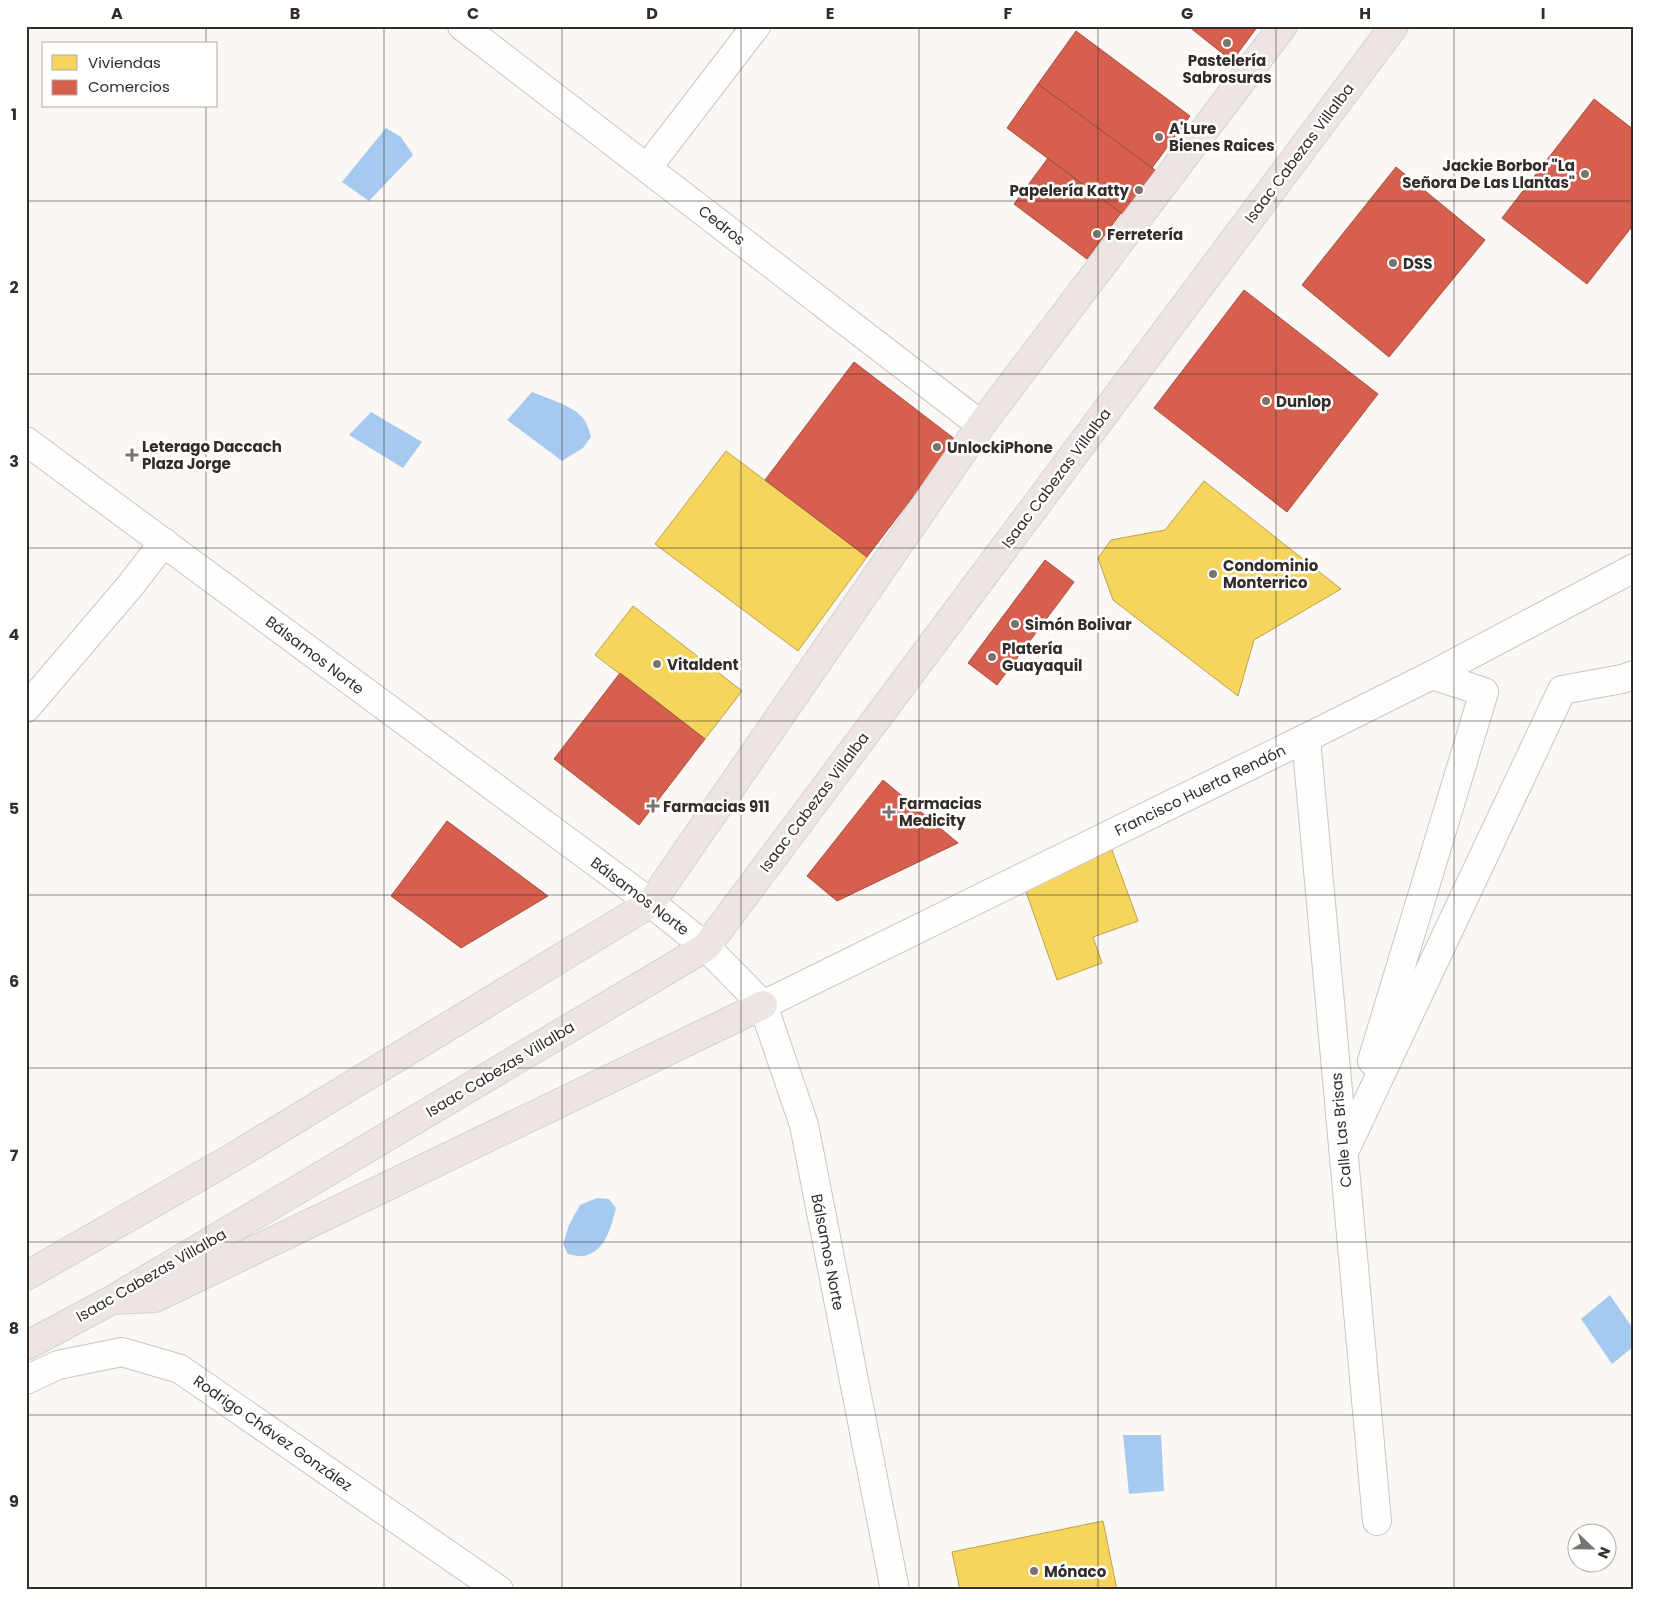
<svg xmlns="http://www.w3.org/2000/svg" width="1660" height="1616" font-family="Poppins,sans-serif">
  <rect width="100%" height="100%" fill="#fbf7f5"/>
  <path fill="#a6caef" d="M386,128L401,137L413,155L369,201L342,182Z
    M532,392C546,398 571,405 581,416C587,422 589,430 591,437L583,448L562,461L507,420Z
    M371,412L422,442L403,468L349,435Z
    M597,1198L609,1199L616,1208C611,1227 606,1251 584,1256C580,1257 573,1255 568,1254L563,1244L569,1225L580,1205Z
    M1610,1295L1634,1330V1346L1612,1364L1581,1319Z
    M1123,1435H1161L1164,1491L1129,1494Z"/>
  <path fill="#f6d55c" stroke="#bca24c" d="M726,451L867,557L798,651L655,544Z
    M1204,481L1341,589L1254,640L1238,696L1113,600L1098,558L1111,540L1165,530Z
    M633,606L742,691L705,739L595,655Z
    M1112,850L1138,921L1093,937L1102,963L1057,980L1023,883Z
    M1103,1521L1117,1590H960L952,1552Z"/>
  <path fill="#d6604d" stroke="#a55042" d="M1188,26H1258L1232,61Z
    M1076,31L1190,116L1152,168L1038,84Z
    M1038,84L1162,175L1129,219L1007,128Z
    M1594,99L1634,130V224L1587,284L1502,218Z
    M1048,158L1121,213L1087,259L1014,204Z
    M1396,167L1485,240L1389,357L1302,285Z
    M1244,290L1378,394L1287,512L1154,408Z
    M854,362L956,440L867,557L765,480Z
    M1045,560L1074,582L997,685L968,663Z
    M620,673L705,739L639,825L554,759Z
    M883,780L958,843L837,901L807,876Z
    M447,821L548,896L461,948L391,896Z"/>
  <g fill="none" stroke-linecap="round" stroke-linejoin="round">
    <g stroke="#cac5c2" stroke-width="30">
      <path id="minor" d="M462,26L981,425
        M647,168L756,26
        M26,441L651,903L706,947L763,1005L804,1125L895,1590
        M26,708L130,586L164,542
        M1306,738L1377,1521
        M763,1005L1306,738L1432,675L1634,568
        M1372,1061L1484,692L1432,675
        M1344,1152L1562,690L1622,679L1634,675
        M26,1380L58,1365L122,1352L180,1369L499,1590"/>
    </g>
    <g stroke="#d5d2d0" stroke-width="30">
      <path id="major" d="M26,1276L232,1158L651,903L981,425L1283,26
        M113,1300L155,1298L763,1005
        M26,1346L112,1300L706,947L1394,26"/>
    </g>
    <use href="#minor" stroke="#fefefe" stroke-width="28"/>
    <use href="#major" stroke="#ece5e1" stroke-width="28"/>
  </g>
  <path fill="none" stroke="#332c28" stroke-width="1" stroke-opacity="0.55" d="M206,26V44M384,26V1590M562,26V1590M741,26V1590M919,26V1590M1098,26V1590M1276,26V1590M1454,26V1590M206,106V1590M26,201H1634M26,374H1634M26,548H1634M26,721H1634M26,895H1634M26,1068H1634M26,1242H1634M26,1415H1634"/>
  <g fill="#797370" stroke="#fff" stroke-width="2">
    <circle cx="1227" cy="43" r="5"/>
    <circle cx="1159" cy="137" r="5"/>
    <circle cx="1585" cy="174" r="5"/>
    <circle cx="1139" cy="190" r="5"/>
    <circle cx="1097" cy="234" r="5"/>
    <circle cx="1393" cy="263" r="5"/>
    <circle cx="1266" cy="401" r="5"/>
    <circle cx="937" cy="447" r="5"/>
    <path d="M129.5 447.5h5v5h5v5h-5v5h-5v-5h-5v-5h5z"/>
    <circle cx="1213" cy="574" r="5"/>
    <circle cx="1015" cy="624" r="5"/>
    <circle cx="992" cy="657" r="5"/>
    <circle cx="657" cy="664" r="5"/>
    <path d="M650.5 798.5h5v5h5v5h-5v5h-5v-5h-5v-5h5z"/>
    <path d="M886.5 804.5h5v5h5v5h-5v5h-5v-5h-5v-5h5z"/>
    <circle cx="1034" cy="1571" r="5"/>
  </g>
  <g text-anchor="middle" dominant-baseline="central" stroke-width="5" stroke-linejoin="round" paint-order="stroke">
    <g font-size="15" font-weight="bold" fill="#332c28" stroke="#fff" text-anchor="start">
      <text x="1227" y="60" text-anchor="middle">Pastelería<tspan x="1227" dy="17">Sabrosuras</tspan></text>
      <text x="1169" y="128">A'Lure<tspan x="1169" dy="17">Bienes Raices</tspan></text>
      <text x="1575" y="165" text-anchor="end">Jackie Borbor "La<tspan x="1575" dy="17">Señora De Las Llantas"</tspan></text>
      <text x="1129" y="190" text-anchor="end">Papelería Katty</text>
      <text x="1107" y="234">Ferretería</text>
      <text x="1403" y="263">DSS</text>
      <text x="1276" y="401">Dunlop</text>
      <text x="142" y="446">Leterago Daccach<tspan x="142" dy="17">Plaza Jorge</tspan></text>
      <text x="947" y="447">UnlockiPhone</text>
      <text x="1223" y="565">Condominio<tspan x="1223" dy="17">Monterrico</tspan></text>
      <text x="1025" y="624">Simón Bolivar</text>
      <text x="1002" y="648">Platería<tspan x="1002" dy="17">Guayaquil</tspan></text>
      <text x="667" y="664">Vitaldent</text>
      <text x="899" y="803">Farmacias<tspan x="899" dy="17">Medicity</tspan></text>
      <text x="663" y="806">Farmacias 911</text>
      <text x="1044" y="1571">Mónaco</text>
    </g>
    <g font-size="15" fill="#332c28" stroke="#fff">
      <text transform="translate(1299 153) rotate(-53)">Isaac Cabezas Villalba</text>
      <text transform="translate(722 225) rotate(38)">Cedros</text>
      <text transform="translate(1056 478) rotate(-53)">Isaac Cabezas Villalba</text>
      <text transform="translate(315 655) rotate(37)">Bálsamos Norte</text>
      <text transform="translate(1200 790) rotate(-26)">Francisco Huerta Rendón</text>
      <text transform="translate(814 802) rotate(-53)">Isaac Cabezas Villalba</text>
      <text transform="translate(640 896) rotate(37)">Bálsamos Norte</text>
      <text transform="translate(500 1069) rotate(-31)">Isaac Cabezas Villalba</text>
      <text transform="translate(1341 1130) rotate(-95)">Calle Las Brisas</text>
      <text transform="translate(828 1252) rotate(79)">Bálsamos Norte</text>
      <text transform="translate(151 1275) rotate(-30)">Isaac Cabezas Villalba</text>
      <text transform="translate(273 1433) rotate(35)">Rodrigo Chávez González</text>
    </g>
  </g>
  <rect width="1660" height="1616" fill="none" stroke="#ffffff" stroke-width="55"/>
  <rect x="42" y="42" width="175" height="65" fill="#ffffff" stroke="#adaba9"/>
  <rect x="52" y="55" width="25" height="15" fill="#f6d55c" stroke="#adaba9"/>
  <text x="88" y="68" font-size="15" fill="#332c28">Viviendas</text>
  <rect x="52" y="80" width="25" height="15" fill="#d6604d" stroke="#adaba9"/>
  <text x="88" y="92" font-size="15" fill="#332c28">Comercios</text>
  <g transform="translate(1592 1548) rotate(112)"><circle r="24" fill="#ffffff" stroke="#adaba9"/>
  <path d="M0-4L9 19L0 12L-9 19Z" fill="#797370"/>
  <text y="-8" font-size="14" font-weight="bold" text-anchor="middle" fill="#332c28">N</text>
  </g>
  <rect x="28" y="28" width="1604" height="1560" fill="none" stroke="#332c28" stroke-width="2"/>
  <g font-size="16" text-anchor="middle" font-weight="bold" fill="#332c28">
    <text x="117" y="19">A</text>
    <text x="295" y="19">B</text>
    <text x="473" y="19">C</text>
    <text x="652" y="19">D</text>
    <text x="830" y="19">E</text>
    <text x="1008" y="19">F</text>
    <text x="1187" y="19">G</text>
    <text x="1365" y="19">H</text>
    <text x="1543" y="19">I</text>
    <text x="14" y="120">1</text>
    <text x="14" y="293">2</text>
    <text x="14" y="467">3</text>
    <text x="14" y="640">4</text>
    <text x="14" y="814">5</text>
    <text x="14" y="987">6</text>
    <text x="14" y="1161">7</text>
    <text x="14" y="1334">8</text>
    <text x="14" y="1507">9</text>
  </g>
</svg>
